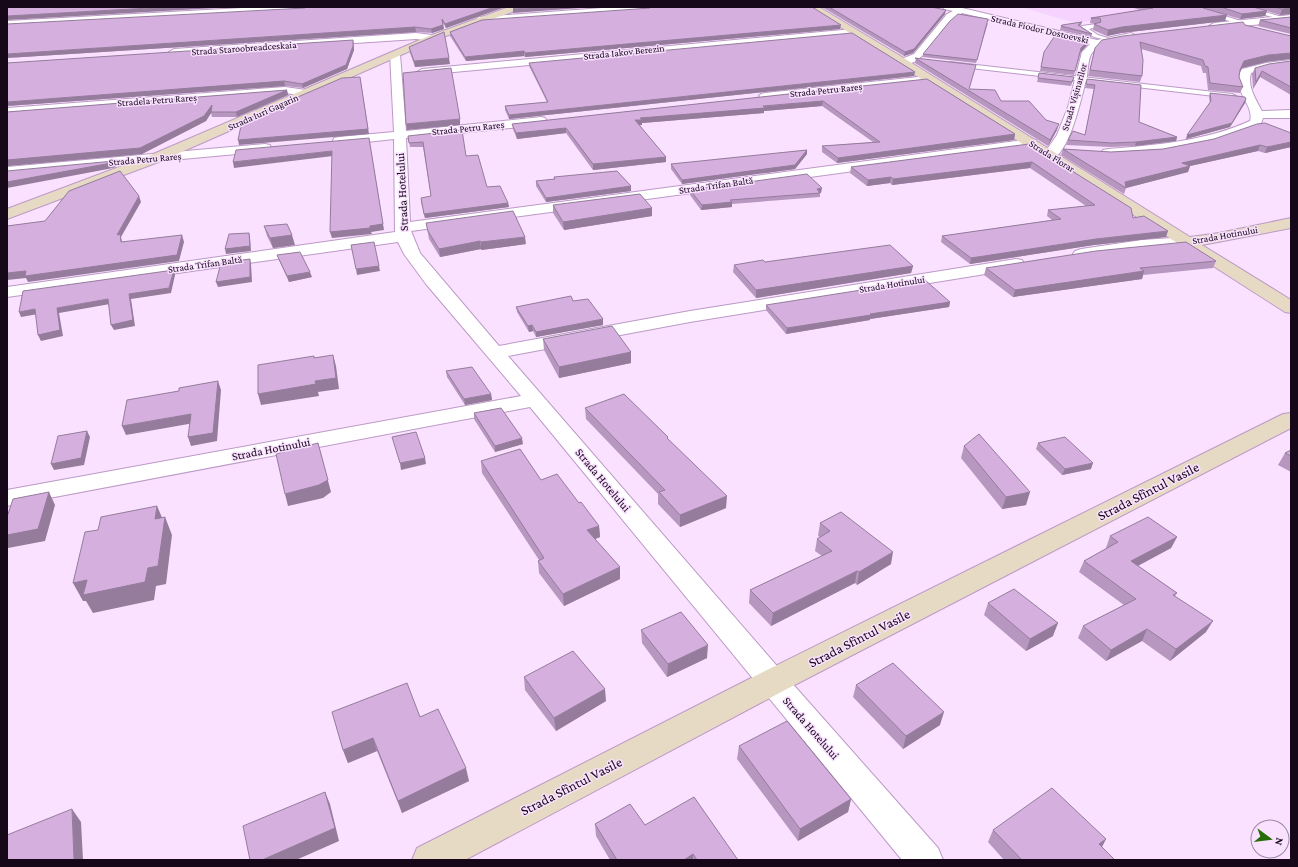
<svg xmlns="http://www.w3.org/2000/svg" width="1298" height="867" font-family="'Crimson Pro',serif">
  <rect width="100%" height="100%" fill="#f9e1ff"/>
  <path fill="#f6d3ff" d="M1021,7H1219L1075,23Z"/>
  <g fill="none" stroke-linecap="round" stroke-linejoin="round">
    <g stroke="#bd99c7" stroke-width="2">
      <path id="lane" d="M1237,7H1247L1286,18L1283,20Z
        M1206,10L1244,22L1245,23L1242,25L1204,13V11Z
        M1096,24L1098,25V27L1089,29L1098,35L1111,39V41L1094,37L1079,28L1082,26Z
        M950,62L1232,94L1236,96L1232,98L953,66H950Z"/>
    </g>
    <g stroke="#bd99c7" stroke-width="2">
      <path id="street" d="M261,7H310L306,10L7,27V21Z
        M616,7H654L650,10L479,23L475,20L479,17Z
        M943,7H958L1097,40L1131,33L1136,36L1134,38C1122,41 1100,41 1092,53C1088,58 1088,70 1087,76C1082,95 1071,148 1054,158C1051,159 1048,159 1045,158L1043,155L1057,135L1068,107L1082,52L1090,44L962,13C960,15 956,16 954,18C938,29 924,70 899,64L898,62L899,60L914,54L947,14L953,11L944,9Z
        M1291,15V21L1214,29L1209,26L1214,23Z
        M853,29L858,32L856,34L422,75L417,72L422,69Z
        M416,33L432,35L437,38L432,41L416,39L174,55L169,52L174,49Z
        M395,51L400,54L406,131L541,117L545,118L547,121L545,124L541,125L406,138L410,222L1031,139L1036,140L1037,143L1036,146L1031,147L411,231L420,253L499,346L690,311L1016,259L1022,260L1024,264L1022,268L1016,269L690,322L508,356L783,673L938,848L943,860H902L530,407L7,506V490L521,396L426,284L404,254L398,242L7,297V287L395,232L394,139L339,145L334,144L333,141L334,138L339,137L394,132L390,54Z
        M1291,60V66L1266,69L1251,73C1247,86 1256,100 1262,111L1291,110V118H1263L1260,126C1212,148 1160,152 1108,157L1103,156L1101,153L1103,150L1108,149C1156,145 1206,141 1250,121C1255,104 1229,89 1242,69L1266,63Z
        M928,76L933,79L932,81L765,99L761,98L759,96L761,94L765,93Z
        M285,87L306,90L312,93L306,96L285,93L7,116V108Z
        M265,144L270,145L271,148L270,151L7,175V167Z
        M1187,237L1193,239L1195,242L1193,245L1142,250L1081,259L1075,257L1073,254L1075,251L1081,249L1142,240Z"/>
    </g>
    <g stroke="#bd99c7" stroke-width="2">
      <path id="secondary" d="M509,7H521L520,9L435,40L161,161L7,219V209L151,155L429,36Z
        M809,7H819L907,60L1190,237L1219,233L1291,218V228L1202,245L1291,300V313L1285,312Z
        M1291,413V428L783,691L465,860H412L417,848L761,673L1283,414Z"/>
    </g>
    <use href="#lane" fill="#fff" fill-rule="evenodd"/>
    <use href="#street" fill="#fff" fill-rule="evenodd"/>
    <use href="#secondary" fill="#e7dac4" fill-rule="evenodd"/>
  </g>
  <path fill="#b797c0" d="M505,7L446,28L443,23L444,29L432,33L416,32L7,58Z
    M822,7H931L945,14L913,53L904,56Z
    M1131,7H1291V14L1280,15L1267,11L1265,16L1240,19L1203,8L1225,21L1121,33L1107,36L1093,30L1094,24H1096L1090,23L1091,18L1140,10Z
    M650,8L840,29L525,57L524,56L466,61L450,36V32Z
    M1291,17V34L1258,26L1260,20Z
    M1082,22L1081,25L1080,26L1092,34L1091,37L1060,30L1061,26Z
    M988,23L976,63L923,57V54Z
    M1245,25L1266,62L1242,68L1240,72L1239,77L1243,87L1240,93L1208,90L1206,73H1203L1201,66L1141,49L1142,76L1140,82L1088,76L1095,48Z
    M353,40L354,50L347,69L303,88L285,86L7,106Z
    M1087,45L1081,52L1074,75L1040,71L1044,52Z
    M409,47L450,64L415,67L410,53Z
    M916,58L974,70L969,89L1001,101L1046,120L1057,130L1048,146L915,63Z
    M1291,61V95L1260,77L1253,89L1252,74L1255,68Z
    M529,63L914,76L509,119L505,110V106L547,102L529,66Z
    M1039,73L1074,77L1071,86L1037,82Z
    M927,79L1015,134L1014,140L837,163L822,152V146L873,142L822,106L764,111V113L642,123V125H639L666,162L593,170L566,133L517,139L513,129L512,124Z
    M1087,79L1141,85L1139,122L1177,137L1176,141L1135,146L1111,147L1066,145L1068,140L1085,135L1094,89L1085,88Z
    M287,90L288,95L237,117H212L211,113L206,121L142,154L7,166V112Z
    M1210,93L1246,99L1245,103L1230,127L1186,139L1210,104L1209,97Z
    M1291,133V147L1265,153L1258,151L1190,166L1188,172L1126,188L1124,194L1061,155L1063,149L1111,152L1163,149Z
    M408,136L466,156L487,187L508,203L509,207L425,218L421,202L431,196L423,147H410Z
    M1029,144L1133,218L1166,237L1094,245L970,264L941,242L942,236L1052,220L1047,216L1048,210L1086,206L1030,168L892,185L890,183L867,186L850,173L851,167Z
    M807,150V154L795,169L682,184L671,169V164Z
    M554,177L631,191L546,202L536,186V181L554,179Z
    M690,190L821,193H820V197L732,204V207L701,210L690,195Z
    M553,205L652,208V216L564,230L553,213Z
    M426,223L526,244L481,250V249L440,257L429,239Z
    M264,226L295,245L273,248L267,236Z
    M277,255L312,277L289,282L279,260Z
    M1216,261L1213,268L1143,275L1142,279L1013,297L984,275L986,268Z
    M734,265L913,266L911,273L756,298L733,272Z
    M573,301L603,325L536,337L533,331L529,332L517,312L516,307Z
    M950,302L949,307L870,319V320L786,334L766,310V305Z
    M543,339L631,352V363L559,378L544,350Z
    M446,371L491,394L492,400L465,405L447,377Z
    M585,408L668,437V439L726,508L680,527L658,504V494L586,419Z
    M474,413L523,444L495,452L474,419Z
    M1038,443L1091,469L1062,475L1036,449Z
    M964,446L1026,505L1002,509L961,458Z
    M1291,450V472L1278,465L1285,453Z
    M481,461L541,480L579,503L599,526L600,537L595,539L620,579L564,606L539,573L538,561L539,560L482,473Z
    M820,523L891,564L857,585L855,583L771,626L749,603L750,590L822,556L815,551L817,539L820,537L818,536Z
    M1110,536L1177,537L1171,548L1138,566L1177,593L1175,596L1206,632L1170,661L1142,641L1106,661L1078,638L1083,626L1124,605L1079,572L1084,561L1107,548H1106Z
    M988,603L1053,636L1026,651L984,615Z
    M641,630L707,658L667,677L642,643Z
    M524,677L606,701L556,731L525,690Z
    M856,685L940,725L903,749L853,697Z
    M420,717L469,781L402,813L377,751L348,763L343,750Z
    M739,746L851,799L848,812L798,841L737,759Z
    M595,824L645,825L738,860H610L596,836Z
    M993,830L1106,839L1102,847L1115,860H1004L988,842Z"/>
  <path fill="#957b9c" d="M167,7H234L7,20V16Z
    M494,7H505L446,28L445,24Z
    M543,7H595L513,13V9Z
    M1291,8V14L1280,15L1282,9Z
    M946,10L945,14L913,53L904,56L905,52Z
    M1267,11L1265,16L1240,19L1242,14Z
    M1227,15L1225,21L1121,33L1107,36L1108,30L1122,27Z
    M443,25L444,29L432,33L431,29Z
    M841,25L840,29L525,57V53Z
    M415,27L416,32L7,58V54Z
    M353,40L354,50L347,69L303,88L302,84Z
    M1088,41L1087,45L1081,52V48Z
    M524,51V56L466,61L465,57Z
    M1291,53V59L1266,62L1242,68L1237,76L1244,61L1268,55Z
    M449,58L450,64L415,67L414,61Z
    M1262,71L1260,77L1253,89L1256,82Z
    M915,72L914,76L509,119V115Z
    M360,77L369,134L239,145L238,140Z
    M284,81L285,86L7,106V102Z
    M287,90L288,95L237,117L236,112Z
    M1246,99L1245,103L1230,127L1186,139L1187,135Z
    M823,101L822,106L764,111V113L642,123V125L635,126V120L640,118Z
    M212,105L213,110L206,121L142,154L7,166V160Z
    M460,119V125L407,130L406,124Z
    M1059,124L1057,130L1048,146L1050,140Z
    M566,128V133L517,139L516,133Z
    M1015,134L1014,140L837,163L838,158Z
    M1177,137L1176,141L1135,146L1136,142Z
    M369,138L384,230L371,232L372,234L332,238L330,232Z
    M1291,142V147L1265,153L1267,147Z
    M1260,145L1258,151L1190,166L1188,172L1126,188L1125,182L1182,163Z
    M807,150V154L795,169L682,184V180Z
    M332,151L333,156L234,168L233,162Z
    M666,157V162L593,170V164Z
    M114,161L116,167L108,169L7,188V182Z
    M1032,162L1030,168L892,185L893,179Z
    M891,177L890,183L867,186L868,180Z
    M631,186V191L546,202V198Z
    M822,188L821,193H820L817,189Z
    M139,196L141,202L121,237L123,248L117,235Z
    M732,202V207L701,210L702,205Z
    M508,203L509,207L425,218L424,214Z
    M652,208V216L564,230L563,222Z
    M1168,231L1166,237L1094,245L970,264L971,258L1096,239Z
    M249,233L250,238L251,251L226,254L225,249Z
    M182,235L184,242L179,261L28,282L26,278L7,280V273Z
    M292,235L295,245L273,248L270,238Z
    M525,237L526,244L481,250V242Z
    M480,241L481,249L440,257L439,249Z
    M250,259L251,264L252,282L218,287L216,282Z
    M379,266L380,271L357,275L356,269Z
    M913,266L911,273L756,298V290Z
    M174,270L175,275L171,293L131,299L135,326L114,330L111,325L129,294Z
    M1144,271L1142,279L1013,297L1015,290Z
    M310,272L312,277L289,282L287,276Z
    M108,299L110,304L59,313L63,336L41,341L38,335L57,308Z
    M950,302L949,307L870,319V320L786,334L787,328L870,314Z
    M35,309L38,314L21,317L19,312Z
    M603,319V325L536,337V332Z
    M532,325L533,331L529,332L528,326Z
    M631,352V363L559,378V367Z
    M333,355L336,366L339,389L318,392L319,396L261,405L258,394L315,381Z
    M218,381L221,390L217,441L191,446L188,437Z
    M491,394L492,400L465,405L464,399Z
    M191,414L194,423L126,435L122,426Z
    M87,431L90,437L84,465L54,470L51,464Z
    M522,438L523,444L495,452V446Z
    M318,443L331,492L323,498L288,506L285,494Z
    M425,458L426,464L401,470L400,463Z
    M1093,463L1091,469L1062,475L1065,469Z
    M49,492L55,505L45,541L8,548L7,547V535Z
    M1030,492L1026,505L1002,509L1006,497Z
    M727,496L726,508L680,527V515Z
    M157,506L164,522L165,517L172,535L166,584L156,586L154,600L93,613L86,601H83L73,583L155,519Z
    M599,526L600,537L588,542L587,530Z
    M1177,537L1171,548L1126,572L1131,561Z
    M893,552L891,564L857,585L859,572Z
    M620,567V579L564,606L563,594Z
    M857,571L855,583L771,626L773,613Z
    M1213,621L1206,632L1170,661L1176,649Z
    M1058,623L1053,636L1026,651L1030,639Z
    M1147,629L1142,641L1106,661L1111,650Z
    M708,645L707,658L667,677L668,664Z
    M605,689L606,701L556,731L554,718Z
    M944,712L940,725L903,749L906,736Z
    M373,738L377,751L348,763L343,750Z
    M466,768L469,781L402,813L398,801Z
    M325,792L330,804L339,841L296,860H262Z
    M851,799L848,812L798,841L800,829Z
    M72,809L81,822L83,860H74Z
    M1106,839L1099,852V844Z
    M693,854V860H684Z"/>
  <path fill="#d5b0df" stroke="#957b9c" d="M7,7H167L7,16Z
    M306,7H494L445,24L442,19L443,25L431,29L415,27L7,54V24L305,8Z
    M519,7H543L513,9Z
    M651,7H812L841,25L525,53L524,51L465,57L450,32L482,20L650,8Z
    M829,7H931L946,10L914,49L905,52Z
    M1150,7H1203V8L1227,15L1122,27L1108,30L1094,24L1101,22L1100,18H1091L1153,8Z
    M1221,7H1253L1267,11L1242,14Z
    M1274,7H1291V8L1282,9Z
    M958,14L988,19L977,60L923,54L950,21Z
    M1291,17V28L1260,20Z
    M1082,22L1078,25L1092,34L1061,26L1062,25Z
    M1243,22L1245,25L1291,36V53L1268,55L1244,61L1240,70L1239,77L1243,87L1210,83L1208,67L1205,66L1203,60L1140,42L1143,60L1142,76L1090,70L1095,48L1102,40L1123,36Z
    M444,32L449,58L414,61L409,47Z
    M852,33L915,72L509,115L505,106L548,102L529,63Z
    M1056,34L1088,41L1081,48L1075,71L1041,67L1044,52Z
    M353,40V46L346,65L302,84L284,81L7,102V63Z
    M915,58L976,65L969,89L995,90L1001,101H1029L1046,120L1059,124L1050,140Z
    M1291,61V87L1262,71L1256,82L1255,68L1269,64Z
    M451,68L460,119L406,124L403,73Z
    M1039,73L1074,77L1072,82L1038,78Z
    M360,77L368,129L238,140L242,121L342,78Z
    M927,79L1015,134L838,158L822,146L880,142L823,101L763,106L765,108L640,118L642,120H635L666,157L593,164L566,128L516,133L512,124Z
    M1087,79L1141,85L1139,122L1177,137L1136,142L1112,143L1068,140L1073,131L1085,135L1095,85L1086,84Z
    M287,90L236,112H211L212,105L204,116L140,148L7,160V112Z
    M1210,93L1245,97L1246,99L1232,123L1187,135L1211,101Z
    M1265,123L1291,133V142L1267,147L1260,145L1182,163L1190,166L1125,182L1126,188L1063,149L1111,152L1163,149L1214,139L1257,124Z
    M462,130L466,156L478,155L487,187L500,186L508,203L424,214L421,198L431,196L423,142L409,143L408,136Z
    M369,138L383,224L370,226V228L330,232L332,151L233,162L236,150Z
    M1029,144L1131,208L1133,218L1144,216L1168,231L1096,239L971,258L942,236L1061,219L1048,210L1095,205L1032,162L893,179L891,177L868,180L851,167Z
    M807,150L795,165L682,180L671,164Z
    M114,161L106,164L7,182V171Z
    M120,171L139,196L117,235L120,234L121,242L182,235L177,255L25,276L26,271L7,273V226L45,221L69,191Z
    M617,171L631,186L546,198L536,181L555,179L554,177Z
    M807,174L822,188L817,189L820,193L730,200L732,202L702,205L690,190Z
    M640,194L652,208L563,222L553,205Z
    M513,211L525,237L481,242L480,241L439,249L428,231L426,223Z
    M287,224L292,235L270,238L264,226Z
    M249,233L250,246L225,249L229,234Z
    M374,242L379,266L356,269L351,245Z
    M1186,242L1216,261L1140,268L1144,271L1015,290L986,268L1096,251Z
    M890,245L913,266L756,290L734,265L763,260L765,262Z
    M300,252L310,272L287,276L277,255Z
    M250,259V277L216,282L221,263Z
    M174,270L169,288L129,294L133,320L111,325L108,299L57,308L60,330L38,335L35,309L19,312L23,291Z
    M925,280L950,302L870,314L871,315L787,328L766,305Z
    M571,296L573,301L588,299L603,319L536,332L532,325L528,326L516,307Z
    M612,326L631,352L559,367L543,339Z
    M333,355L336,378L315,381L316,384L258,394V365L314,356V358Z
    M472,367L491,394L464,399L446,371Z
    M218,381L213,433L188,437L191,414L122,426L127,400L179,391V388Z
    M624,394L668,437L667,438L727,496L680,515L659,492L665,490L585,408Z
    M501,408L522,438L495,446L474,413Z
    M87,431L81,458L51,464L58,436Z
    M416,432L425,458L400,463L392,437Z
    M979,434L1030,492L1006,497L964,446Z
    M1065,437L1093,463L1065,469L1038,443Z
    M318,443L328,480L319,485L285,494L276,454Z
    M520,449L541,480L557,474L579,503L581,502L599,526L587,530L620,567L563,594L538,561L544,558L481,461Z
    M1291,450V456L1285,453Z
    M49,492L38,529L7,535V517L13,499Z
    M157,506L155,519L165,517L158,566L148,568L145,582L83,595L87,580L73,583L85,532L98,530L101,517Z
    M841,512L893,552L859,572L857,571L773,613L750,590L832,551L817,539L830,531L820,523Z
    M1148,517L1177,537L1131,561L1177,593L1173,595L1213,621L1176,649L1147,629L1111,650L1083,626L1136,599L1084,561L1118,542L1110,536Z
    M1014,589L1058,623L1030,639L988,603Z
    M681,612L708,645L668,664L641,630Z
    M573,651L605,689L554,718L524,677Z
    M893,663L944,712L906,736L856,685Z
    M407,683L420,717L438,709L466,768L398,801L373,738L343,750L332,712Z
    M787,721L851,799L800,829L739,746Z
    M1052,788L1106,839L1099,844L1115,860H1022L993,830Z
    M325,792L335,828L262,860H250L243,826Z
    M694,797L738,860H697L693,854L684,860H617L595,824L630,804L645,825Z
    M72,809L74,860H7V835Z"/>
  <g text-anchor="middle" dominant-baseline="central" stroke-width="3" stroke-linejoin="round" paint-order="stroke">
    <g font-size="10" fill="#160819" stroke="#f9e1ff">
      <text transform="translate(1040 29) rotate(13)">Strada Fiodor Dostoevski</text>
      <text transform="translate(244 48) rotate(-4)">Strada Staroobreadceskaia</text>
      <text transform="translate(624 52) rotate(-6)">Strada Iakov Berezin</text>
      <text transform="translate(826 90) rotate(-6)">Strada Petru Rareș</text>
      <text transform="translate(1074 97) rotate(-74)">Strada Vișinarilor</text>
      <text transform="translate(157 100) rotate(-4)">Stradela Petru Rareș</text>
      <text transform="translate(263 112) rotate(-24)">Strada Iuri Gagarin</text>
      <text transform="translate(468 128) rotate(-6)">Strada Petru Rareș</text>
      <text transform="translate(1052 156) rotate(32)">Strada Florar</text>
      <text transform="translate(145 159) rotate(-5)">Strada Petru Rareș</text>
      <text transform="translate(716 185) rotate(-8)">Strada Trifan Baltă</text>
      <text transform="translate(1225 235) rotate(-10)">Strada Hotinului</text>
      <text transform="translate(205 264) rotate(-8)">Strada Trifan Baltă</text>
      <text transform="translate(892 284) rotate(-9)">Strada Hotinului</text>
    </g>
    <g font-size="12" fill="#160819" stroke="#f9e1ff">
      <text transform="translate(402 192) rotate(-93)">Strada Hotelului</text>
      <text transform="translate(271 449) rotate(-11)">Strada Hotinului</text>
      <text transform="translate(603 480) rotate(50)">Strada Hotelului</text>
      <text transform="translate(811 728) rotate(49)">Strada Hotelului</text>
    </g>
    <g font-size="14" fill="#160819" stroke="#f9e1ff">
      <text transform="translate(1148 491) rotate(-27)">Strada Sfîntul Vasile</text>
      <text transform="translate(859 638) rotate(-27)">Strada Sfîntul Vasile</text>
      <text transform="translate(571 786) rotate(-27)">Strada Sfîntul Vasile</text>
    </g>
  </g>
  <rect width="1298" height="867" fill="none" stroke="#160819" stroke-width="16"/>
  <g transform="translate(1270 839) rotate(105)"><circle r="19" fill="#f9e1ff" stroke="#9e8aa3"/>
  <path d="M0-3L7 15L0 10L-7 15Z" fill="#266c08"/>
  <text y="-6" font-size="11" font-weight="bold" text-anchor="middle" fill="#160819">N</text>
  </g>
</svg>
